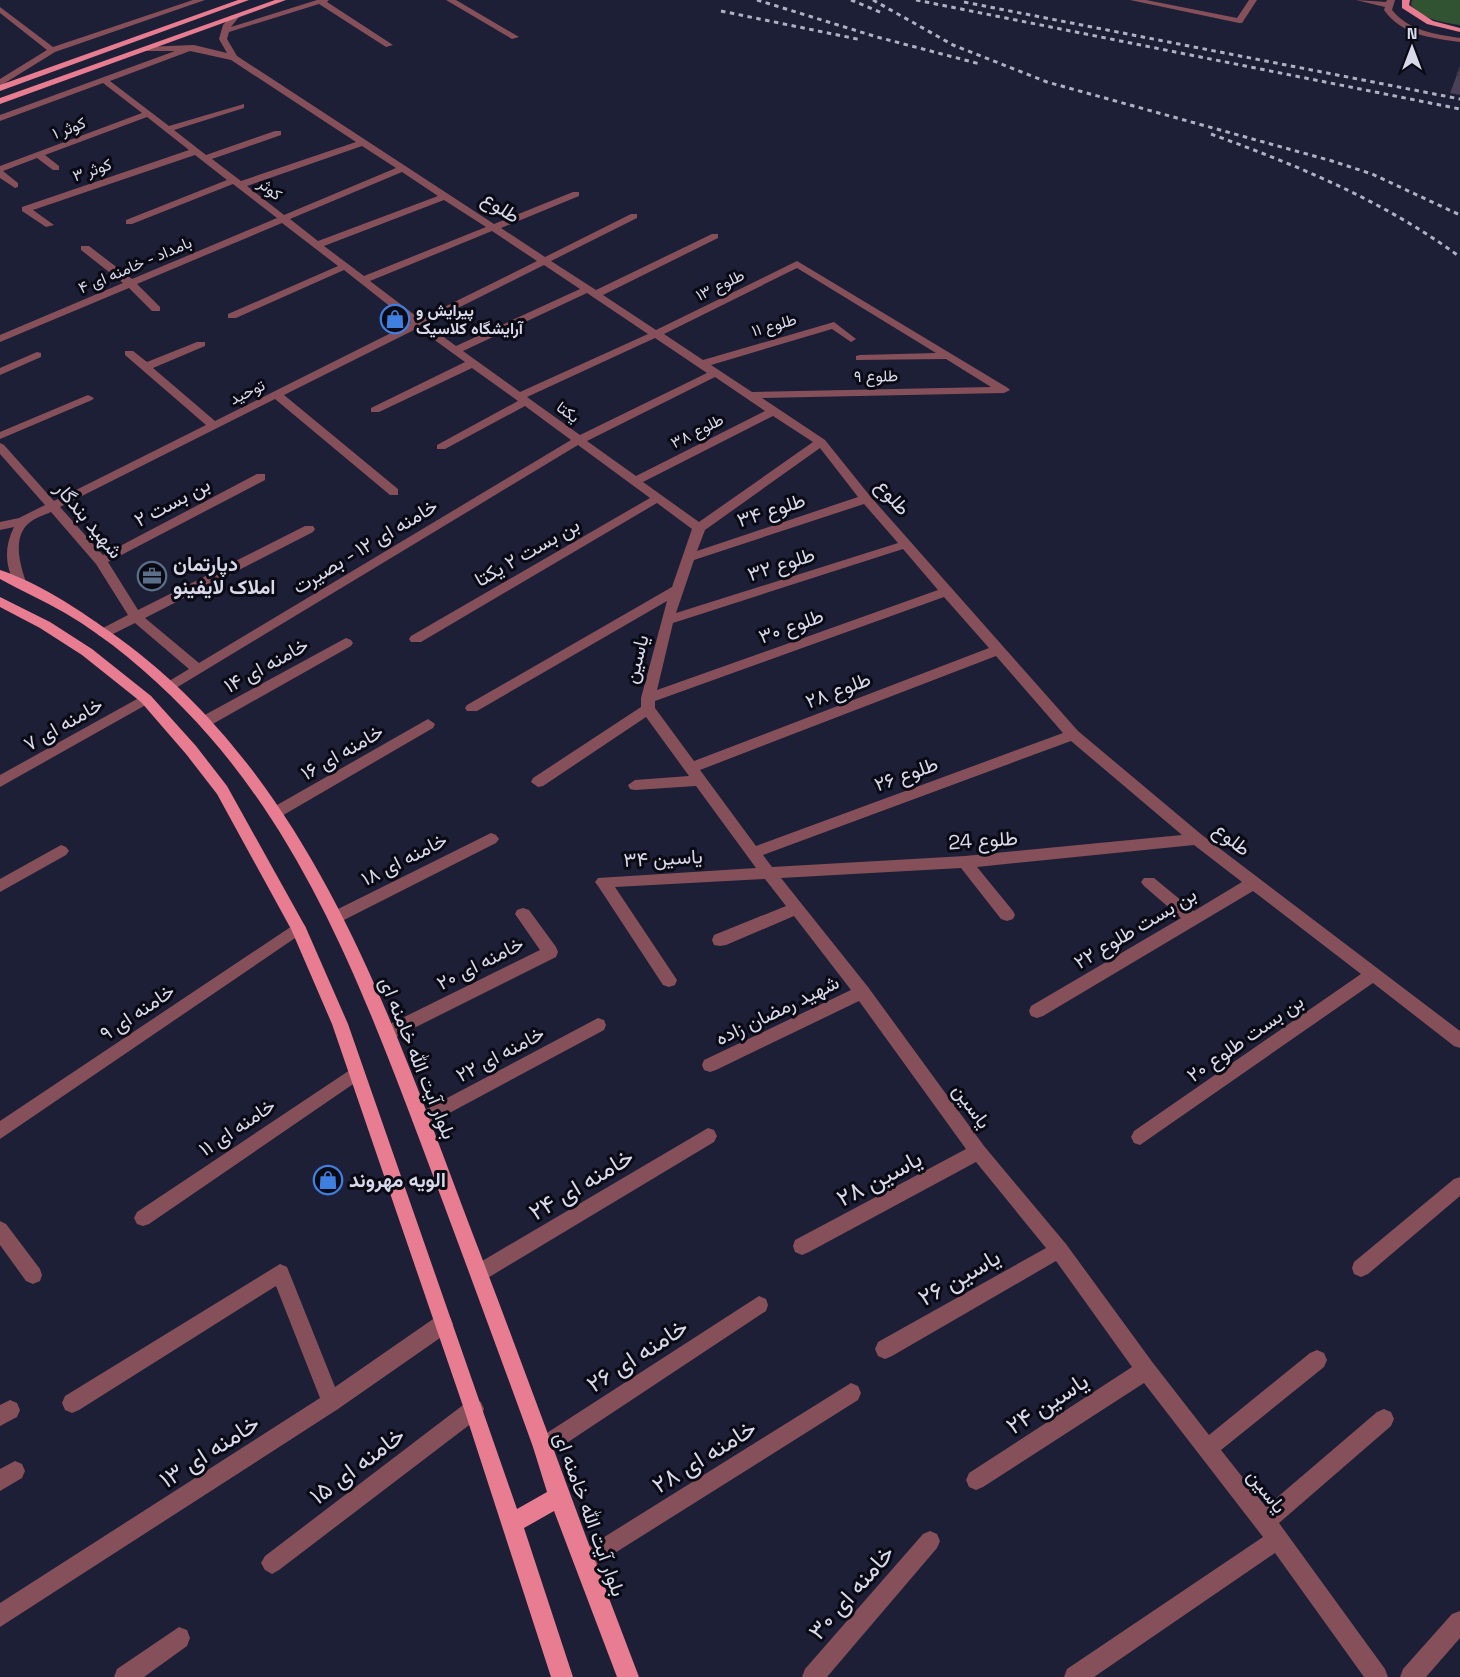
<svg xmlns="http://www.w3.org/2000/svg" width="1460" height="1677" font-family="'Space Grotesk',Vazirmatn,sans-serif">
  <rect width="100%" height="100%" fill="#1d1f37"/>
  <path fill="#315332" d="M1412,0H1460V25C1441,22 1425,20 1411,5Z"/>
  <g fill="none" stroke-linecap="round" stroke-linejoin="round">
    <path fill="#855059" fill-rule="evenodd" d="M193,0H205L55,52L0,86V79L47,50L0,13V7L53,47Z
      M317,0H329L327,2L393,45L386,47L319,4L229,32L227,39L237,56L494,224L573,192H579V196L501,228L545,257L631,214H637V218L551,261L596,290L712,234H718V238L603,295L656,330L797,261L1008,388L1010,390L1004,393L762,398L825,440L870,496L1078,731L1202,835L1460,1031V1048L1454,1046L1373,983L1140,1145L1134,1143L1131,1137L1134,1131L1361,974L1253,891L1043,1016L1037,1018L1031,1016L1029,1011L1031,1006L1181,918L1144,886L1141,882L1144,878H1154L1194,911L1242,882L1194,845L977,867L1013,911L1015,915L1013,919L1007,921L1001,919L961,868L781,878L868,987L984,1146L1066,1244L1153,1363L1209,1435L1310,1353L1317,1350L1324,1353L1327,1360L1324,1367L1221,1450L1266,1507L1377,1412L1384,1409L1391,1412L1394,1419L1391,1426L1279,1523L1385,1669L1388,1677H1364L1275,1553L1094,1677H1064L1067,1669L1263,1537L1144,1383L983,1487L976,1490L969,1487L966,1480L969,1473L1132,1367L1056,1261L892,1356L885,1359L878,1356L875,1349L878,1342L1046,1248L976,1162L809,1252L802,1255L795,1252L793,1246L795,1240L966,1149L859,1001L716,1070L710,1072L704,1070L702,1065L704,1060L851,990L794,916L726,945L720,946L714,945L712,940L714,935L786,906L765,879L615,887L677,980L675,985L669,987L663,985L598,886L595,882L598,878L756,868L696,786L635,790L630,789L628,785L635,780L689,776L646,717L543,786L538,787L531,782L533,778L641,707V698L667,601L477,711H467L465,708L467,705L672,587L692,529L657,503L421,642H411L409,639L411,636L650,498L578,445L171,691L164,686L166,683L189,669L135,623L109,636H99L97,633L99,630L128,615L96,564L51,512C44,515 35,518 29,523C12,537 20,565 26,582L20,586L15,585C5,565 4,547 14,527L0,530V522L19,518L45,505L0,454V443L4,445L54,501L206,425L125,355V351H133L147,362L197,342H205V346L153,368L215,421L411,323L344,270L236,318H228V314L338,266L282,223L137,284L160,307V311H152L129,288L0,342V335L123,283L81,250V246H89L132,279L277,218L233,184L132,224H126V220L227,180L195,155L33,210L54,225L46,227L22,211V207L189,150L147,117L45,155L59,166V170H53L37,158L3,171L18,183V187L15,188L0,178V166L142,113L103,83L0,121V115L175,51H146L142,49L143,47L194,45L227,53L219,39L223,25L232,15L239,17L231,27ZM190,51L231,60L356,142L241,181L212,159L281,135V131H275L206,155L174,130L244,108V104L169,126L110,81ZM362,146L396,168L284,215L247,186ZM402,172L438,196L318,241L290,219ZM444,200L486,227L364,276L324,246ZM492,231L537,261L420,319L370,281ZM544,265L580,289L456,346L426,324ZM797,268L936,353L860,355L856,356V360L946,359L991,387L752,392L711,365L832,329L851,342L856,339L834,322L703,360L664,334ZM587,293L648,334L520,392L463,351ZM418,328L465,362L371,408V412H379L472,368L518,401L437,445V449H445L525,406L571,440L199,663L145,618L313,532L315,529L313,526H305L138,610L108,562L265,480V474H257L103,555L60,507L275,399L390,495H398V489L284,395ZM655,338L707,373L580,435L527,397ZM715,377L765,411L636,476L587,441ZM773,416L813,442L699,522L643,482ZM820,448L858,497L697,551L705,530ZM864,504L898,543L676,613L694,560ZM903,549L938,590L657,690L673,623ZM944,597L989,648L694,761L655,708V701ZM996,656L1063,733L756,846L700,770ZM1071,741L1182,835L965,856L772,867L763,855Z
      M446,0H456L519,37L512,39Z
      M1130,0H1146L1237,18L1249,0H1257L1242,23H1239Z
      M1356,0L1386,2L1387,0H1395L1392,10C1409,31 1435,34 1460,38V42C1431,38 1402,35 1384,10L1385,7Z
      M37,352L41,353V357L0,375V368Z
      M88,395L94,398L92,400L0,439V432Z
      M346,638L351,640L353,643L351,646L211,725H201L199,721L201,717Z
      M146,694L151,696L153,699L151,702L0,787V775Z
      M428,719L435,724L433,728L280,817H270L268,813L270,809Z
      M491,833L496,835L499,839L496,843L342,921L336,923L330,921L328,917L330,913Z
      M61,845L66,847L69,851L66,855L0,892V879Z
      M523,908L529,910L556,947L558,952L556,957L394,1038L388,1040L382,1038L380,1033L382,1028L540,950L515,914L517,910Z
      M298,922L304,924L306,928L304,932L0,1139V1121Z
      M598,1018L604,1020L606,1025L604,1030L427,1125L421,1128L415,1125L412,1120L415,1115Z
      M356,1066L362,1068L364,1073L362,1078L149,1224L143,1226L137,1224L134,1218L137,1212Z
      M708,1128L714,1130L717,1136L714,1142L486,1279L479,1282L472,1279L470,1273L472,1267Z
      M1460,1177V1196L1368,1274L1361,1277L1354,1274L1352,1268L1354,1262L1454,1179Z
      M0,1221L6,1224L40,1269L42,1275L40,1281L33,1284L26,1281L0,1245Z
      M280,1264L287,1267L335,1387L436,1317L443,1315L450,1317L453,1324L450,1331L338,1409L0,1627V1603L320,1398L276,1286L79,1410L72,1413L65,1410L62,1403L65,1396Z
      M759,1296L766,1299L768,1305L766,1311L550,1454L543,1457L536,1454L533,1447L536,1440Z
      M851,1383L858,1386L861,1393L858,1400L591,1568L584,1572L577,1568L573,1561L577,1554Z
      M474,1399L481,1402L484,1409L481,1416L279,1570L272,1574L265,1570L261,1563L265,1556L467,1402Z
      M10,1400L17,1403L20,1410L17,1417L0,1426V1405Z
      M15,1461L22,1464L25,1471L22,1478L0,1491V1469Z
      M930,1531L937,1534L940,1541L937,1548L827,1677H802L805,1669L923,1534Z
      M1460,1611V1638L1426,1677H1400L1403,1669L1452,1614Z
      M179,1627L187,1630L190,1638L187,1646L144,1677H114L117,1669Z"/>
    <path fill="#e87c90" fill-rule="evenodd" d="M238,0H249L0,91V85Z
      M275,0H286L0,104V98Z
      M1402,0H1410L1409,5L1433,21L1460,28V32L1427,24L1402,8Z
      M0,570C39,583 76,608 109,631C310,771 389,1013 472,1232C529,1380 582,1529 639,1677H617L554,1511L524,1528L573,1677H551L464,1409L332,1024L291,929L217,794L186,754L141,702L82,655L40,628L0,607V597L50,622L92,649L151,696L196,746L227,786L306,928L348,1024L517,1509L547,1492L533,1447C496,1345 458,1242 420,1141C362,987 301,828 184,709C149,673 109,639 65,613C44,601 22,591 0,579Z"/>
    <path stroke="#afb1c3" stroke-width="3" stroke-dasharray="4.5 4.5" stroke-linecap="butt" d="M757,0L877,37L980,64
      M851,0L882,13
      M873,0L953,45L1047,82L1332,161L1372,174L1460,215
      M916,0L1460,109
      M964,2L1460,99
      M721,11L862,40
      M1211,134C1299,166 1384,201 1460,257"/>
  </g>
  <path fill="#4a4158" d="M1460,67V95L1450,93Z"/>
  <path fill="#564c66" stroke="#3c3547" stroke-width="1.5" d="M1460,67V75H1457Z"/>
  <defs>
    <g id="shop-ring" transform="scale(1.5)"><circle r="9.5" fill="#090a14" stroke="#3f7fe0" stroke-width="1.5"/><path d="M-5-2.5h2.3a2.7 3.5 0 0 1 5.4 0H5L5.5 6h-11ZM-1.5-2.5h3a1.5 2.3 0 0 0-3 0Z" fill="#3f7fe0"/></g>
    <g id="office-ring" transform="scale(1.5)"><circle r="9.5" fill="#090a14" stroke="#5c6f8a" stroke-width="1.5"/><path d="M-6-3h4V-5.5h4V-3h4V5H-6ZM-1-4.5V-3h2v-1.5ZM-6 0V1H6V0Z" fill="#5c6f8a"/></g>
  </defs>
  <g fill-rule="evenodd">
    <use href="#shop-ring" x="395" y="319"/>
    <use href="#office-ring" x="152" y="576"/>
    <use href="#shop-ring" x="328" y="1180"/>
  </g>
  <g text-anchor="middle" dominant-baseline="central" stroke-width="6" stroke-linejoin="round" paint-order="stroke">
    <g font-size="16" fill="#d8daeb" stroke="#090a14">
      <text transform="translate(69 128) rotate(-21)">کوثر ۱</text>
      <text transform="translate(92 170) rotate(-19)">کوثر ۳</text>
      <text transform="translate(270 189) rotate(38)">کوثر</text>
      <text transform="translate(135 265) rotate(-23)">بامداد - خامنه ای ۴</text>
      <text transform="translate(720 285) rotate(-26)">طلوع ۱۳</text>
      <text transform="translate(774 325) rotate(-16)">طلوع ۱۱</text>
      <text transform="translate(876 376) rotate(-1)">طلوع ۹</text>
      <text transform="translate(247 392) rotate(-26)">توحید</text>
      <text transform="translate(568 412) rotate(36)">یکتا</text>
      <text transform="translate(697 431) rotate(-27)">طلوع ۳۸</text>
    </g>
    <g font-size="16" font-weight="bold" fill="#d8daeb" stroke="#090a14" text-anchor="start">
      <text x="416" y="310">پیرایش و<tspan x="416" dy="18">آرایشگاه کلاسیک</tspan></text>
    </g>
    <g font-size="20" fill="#d8daeb" stroke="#090a14">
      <text transform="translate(501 207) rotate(33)">طلوع</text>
      <text transform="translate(893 497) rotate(49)">طلوع</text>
      <text transform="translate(172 502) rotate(-28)">بن بست ۲</text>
      <text transform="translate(771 510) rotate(-18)">طلوع ۳۴</text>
      <text transform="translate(89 520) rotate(50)">شهید بندگار</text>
      <text transform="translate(365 546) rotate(-31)">خامنه ای ۱۲ - بصیرت</text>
      <text transform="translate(527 552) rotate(-30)">بن بست ۲ یکتا</text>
      <text transform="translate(781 564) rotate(-18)">طلوع ۳۲</text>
      <text transform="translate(791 626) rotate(-20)">طلوع ۳۰</text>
      <text transform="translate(636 659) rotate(-76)">یاسین</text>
      <text transform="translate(266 665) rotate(-29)">خامنه ای ۱۴</text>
      <text transform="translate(838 690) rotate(-21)">طلوع ۲۸</text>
      <text transform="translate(63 724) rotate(-30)">خامنه ای ۷</text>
      <text transform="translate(342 752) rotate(-30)">خامنه ای ۱۶</text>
      <text transform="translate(906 774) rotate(-20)">طلوع ۲۶</text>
      <text transform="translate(1232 839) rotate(38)">طلوع</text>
      <text transform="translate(983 840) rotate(-4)">طلوع 24</text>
      <text transform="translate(663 858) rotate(-3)">یاسین ۳۴</text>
      <text transform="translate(404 859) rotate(-27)">خامنه ای ۱۸</text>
      <text transform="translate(1135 928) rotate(-31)">بن بست طلوع ۲۲</text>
      <text transform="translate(480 963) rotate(-27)">خامنه ای ۲۰</text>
      <text transform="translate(777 1010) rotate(-26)">شهید رمضان زاده</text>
      <text transform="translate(137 1012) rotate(-34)">خامنه ای ۹</text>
      <text transform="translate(1245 1038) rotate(-35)">بن بست طلوع ۲۰</text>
      <text transform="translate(500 1054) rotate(-28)">خامنه ای ۲۲</text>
      <text transform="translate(418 1058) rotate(68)">بلوار آیت الله خامنه ای</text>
      <text transform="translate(972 1106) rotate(54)">یاسین</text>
      <text transform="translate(237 1127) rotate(-34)">خامنه ای ۱۱</text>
      <text transform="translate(1267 1491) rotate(52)">یاسین</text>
      <text transform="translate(590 1514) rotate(70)">بلوار آیت الله خامنه ای</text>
    </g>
    <g font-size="20" font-weight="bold" fill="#d8daeb" stroke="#090a14" text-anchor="start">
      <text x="173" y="564">دپارتمان<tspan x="173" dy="23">املاک لایفینو</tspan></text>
      <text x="349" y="1180">الویه مهروند</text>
    </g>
    <g font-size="24" fill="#d8daeb" stroke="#090a14">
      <text transform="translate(879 1178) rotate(-28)">یاسین ۲۸</text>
      <text transform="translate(581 1184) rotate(-31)">خامنه ای ۲۴</text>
      <text transform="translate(959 1277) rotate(-30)">یاسین ۲۶</text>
      <text transform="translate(637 1355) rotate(-33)">خامنه ای ۲۶</text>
      <text transform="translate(1047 1403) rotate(-33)">یاسین ۲۴</text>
      <text transform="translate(209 1451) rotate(-33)">خامنه ای ۱۳</text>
      <text transform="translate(704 1456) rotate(-32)">خامنه ای ۲۸</text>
      <text transform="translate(357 1465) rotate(-37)">خامنه ای ۱۵</text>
      <text transform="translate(851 1592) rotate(-49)">خامنه ای ۳۰</text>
    </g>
  </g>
  <g transform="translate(1412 48)" stroke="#090a14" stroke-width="4.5" paint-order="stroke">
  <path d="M0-4.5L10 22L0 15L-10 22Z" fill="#d8daeb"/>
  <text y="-9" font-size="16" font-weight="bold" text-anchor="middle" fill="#d8daeb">N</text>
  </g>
</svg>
